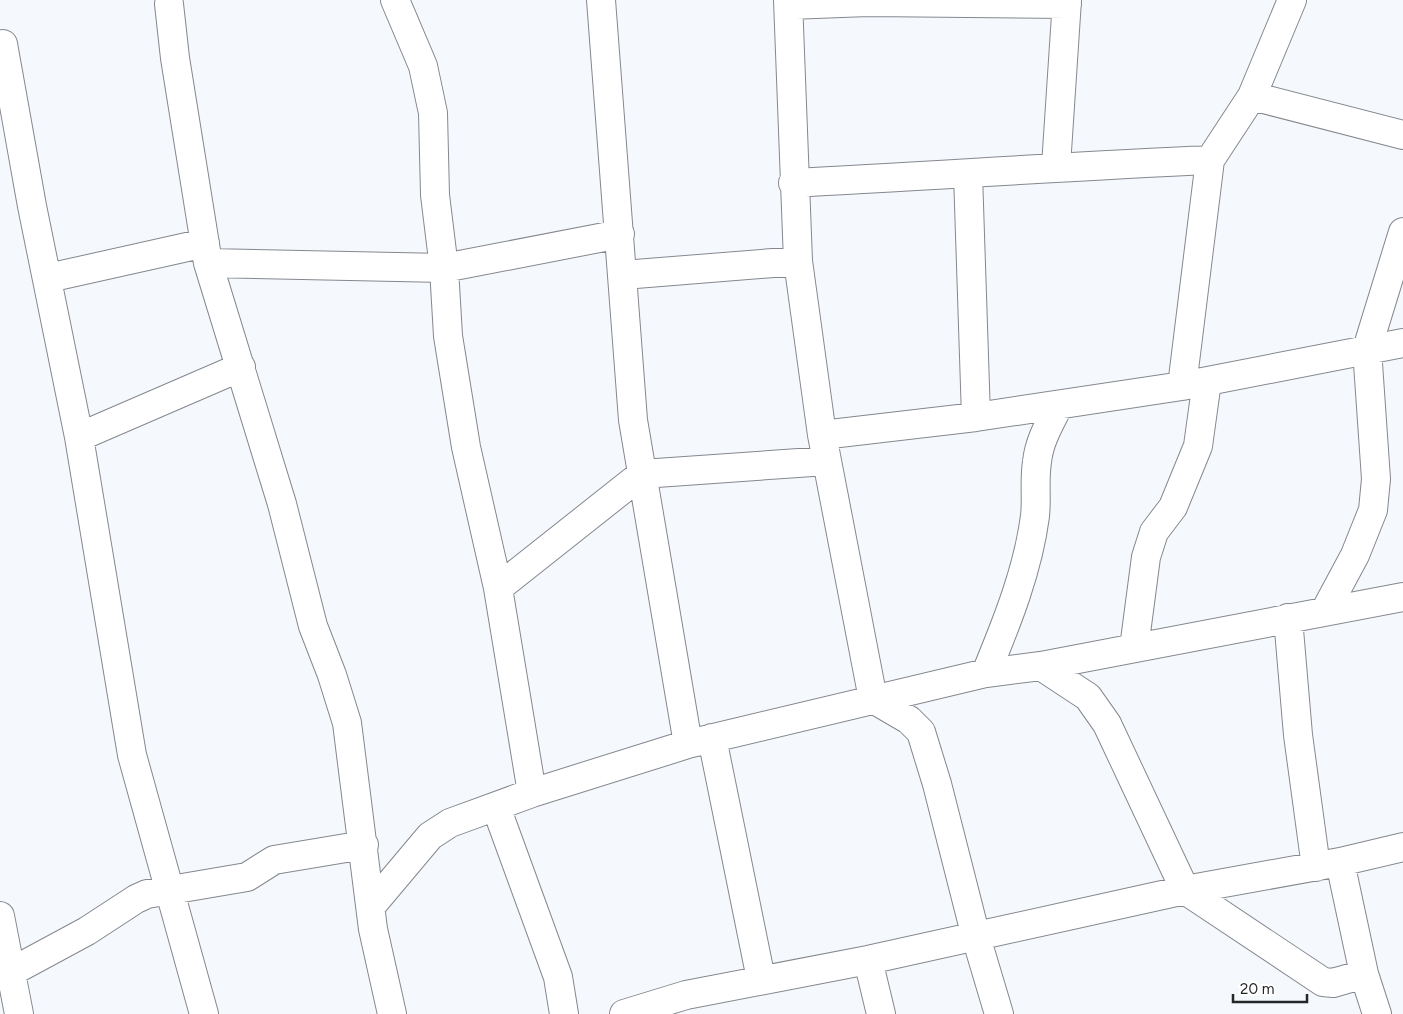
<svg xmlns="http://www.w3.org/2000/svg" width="1403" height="1014" font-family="Figtree,sans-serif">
  <rect width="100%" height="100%" fill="#f5f9fe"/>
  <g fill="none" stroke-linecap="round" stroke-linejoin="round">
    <g stroke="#84888e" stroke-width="30">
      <path id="street" d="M395,0L423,66L433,113L435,195L444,268L448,336L466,447L498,588L532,793
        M601,0L633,420L688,744
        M788,0L798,261L822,435L873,699L909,720L921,732L937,784L976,937L999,1014
        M169,4L175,58L208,263L282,504L313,626L332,675L347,723L373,929L392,1014
        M789,5L868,2L1067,4
        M3,44L32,206L79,437L132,755L204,1014
        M1252,96L1403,135
        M1056,166L1067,0
        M968,174L976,417
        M793,183C932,176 1071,166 1210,160
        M208,263L444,268L620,234
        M623,275L798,261
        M48,278L205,243
        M1182,386L1210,160L1252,96L1292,0
        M822,435L976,417L1182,386L1403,343
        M79,437L241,367
        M498,588L642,474L827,461
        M1325,611L1355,555L1373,510L1376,479L1367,349L1403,232
        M1288,618L1298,735L1316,867
        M1134,648L1146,557L1154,532L1173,507L1198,446L1207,381
        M1041,666L1088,697L1107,724L1185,890L1323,982L1333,983L1364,974
        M986,673C1007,622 1028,570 1035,516C1037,498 1034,480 1037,462C1039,441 1050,423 1059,405
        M712,738L761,979
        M496,807L558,977L564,1014
        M1340,862L1364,974L1377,1014
        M372,905L430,836L450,823L532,793L688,744L986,673L1041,666L1403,597
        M0,916L19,1014
        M868,960L881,1014
        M11,972L87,931L136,899L147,894L247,877L274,860L364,845
        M624,1014L686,995L868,960L1185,890L1340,862L1403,847"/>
    </g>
    <use href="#street" stroke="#fff" stroke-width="28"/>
  </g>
  <path d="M1233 994v8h74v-8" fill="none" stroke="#242628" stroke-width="2.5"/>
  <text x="1240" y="994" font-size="15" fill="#242628" stroke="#ffffff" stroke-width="4" paint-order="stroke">20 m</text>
</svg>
